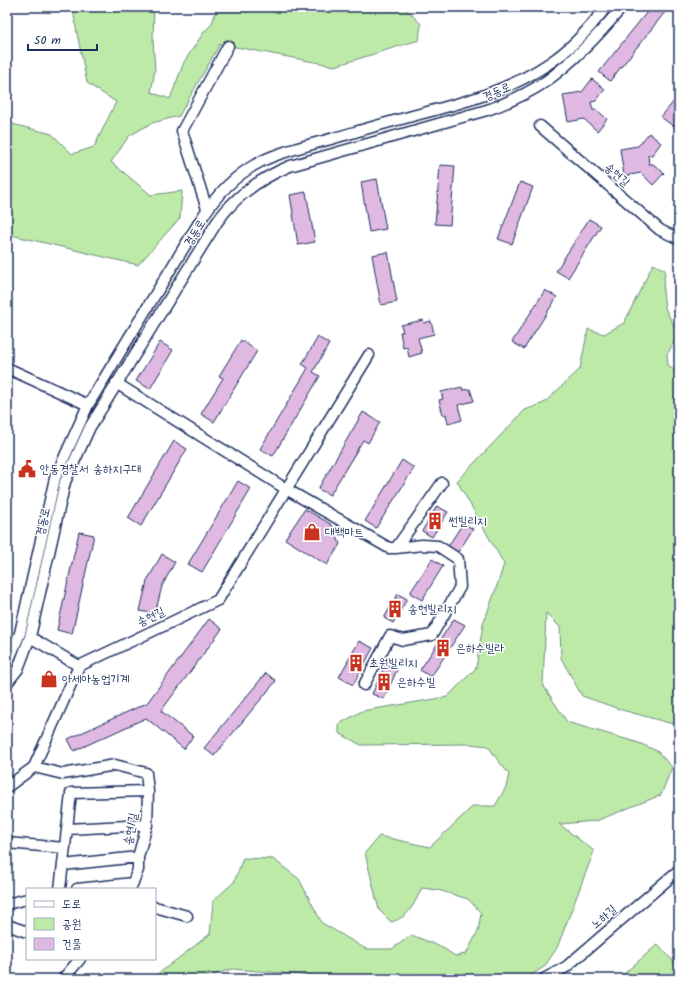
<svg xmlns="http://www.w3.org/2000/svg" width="686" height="986" font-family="Kalam,'Poor Story',sans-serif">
  <rect width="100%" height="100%" fill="#fff"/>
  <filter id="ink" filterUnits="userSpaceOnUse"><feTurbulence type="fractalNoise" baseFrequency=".025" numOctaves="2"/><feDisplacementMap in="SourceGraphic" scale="8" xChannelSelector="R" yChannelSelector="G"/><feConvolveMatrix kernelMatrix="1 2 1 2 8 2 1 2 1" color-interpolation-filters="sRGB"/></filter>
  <g filter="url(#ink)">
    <path fill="#beeaa7" stroke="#6c8c82" d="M73,7H154L153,39L155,70L151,92L170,99L184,62L204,32L212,24L217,7H404L421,24L419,40L335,66L220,44L179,116L152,123L129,136L111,162L151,195L182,191L180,218L138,265L7,234V104L12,124L52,134L72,154L94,147L116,102L87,83L75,23Z
      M653,264L665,270L663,291L665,308L678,334L667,355L668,365L679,375V723L673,724L622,710L582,696L561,658L560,627L546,613L543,685L567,722L639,743L657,751L672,767L661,795L596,821L559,824L594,851L557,948L544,967L525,979H424L409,974L365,979H333L283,973L232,969L199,979H109L154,977L210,934L213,901L234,882L243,858L273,859L299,879L322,923L366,949H392L412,935L443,948L455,956L466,954L478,931L481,913L468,899L438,890L422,888C414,903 410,917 391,922L379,910L365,853L379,836L430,847L473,806H495L506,787L509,774L497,759L488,746L470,744L361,745L339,733V724L362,711L447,697L476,668L483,624L497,586L504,564L457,481L525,410L544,403L580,369L588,329L604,334L624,323Z
      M658,944L679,968V979H618Z"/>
    <path fill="#dfb9e1" stroke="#1b2f5e" d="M651,7H669L610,81L599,72Z
      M592,79L605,89L596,101L591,102L593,110H597L607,119L597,131L584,119L568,122L563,95L582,92Z
      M679,95V119L673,126L661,117Z
      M649,133L661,143L652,155H648L649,164H653L664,173L653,185L641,173L624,176L620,149L638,146Z
      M440,165L455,166L450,225L435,224Z
      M377,179L386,229L369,232L361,182Z
      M520,182L533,187L512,244L498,239Z
      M306,192L315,242L298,245L290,195Z
      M589,219L601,226L568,278L556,271Z
      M388,252L397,302L381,305L372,255Z
      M545,290L557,297L524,349L512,342Z
      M423,320L424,323L431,321L434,334L418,338L422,353L409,357L407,347L403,348L400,332H403L401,325Z
      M318,337L329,344L313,372L320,376L273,456L260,449L308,368L302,364Z
      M241,340L257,351L214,422L201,414L223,378L219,376Z
      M160,342L173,350L150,389L136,381Z
      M462,387L463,390L470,389L474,401L458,405L462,420L448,424L446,414L443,415L439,400L443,399L441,392Z
      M363,412L380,422L368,443L363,440L330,495L318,489Z
      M174,441L187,449L141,526L128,518Z
      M402,460L414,468L376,528L365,521Z
      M238,481L251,489L202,572L188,564Z
      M437,506L448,512L432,537L422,531Z
      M305,509L332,525L340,544L327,565L285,539Z
      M463,523L473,529L457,554L447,548Z
      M79,532L94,535L72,634L57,630Z
      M162,554L175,562L162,586L155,614L140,611L147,581Z
      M432,559L443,566L422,600L410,593Z
      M398,594L407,599L393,623L384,618Z
      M209,619L222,629L161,711L193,736L184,749L146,718L74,751L68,739L147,703Z
      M454,619L465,625L431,677L420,670Z
      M359,641L373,648L353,685L339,677Z
      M385,665L397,670L384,699L372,694Z
      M266,673L276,681L214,756L204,748Z"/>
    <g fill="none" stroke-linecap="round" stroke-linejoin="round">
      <g stroke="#1b2f5e" stroke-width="13">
        <path id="minor" d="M540,126L660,230L679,239
          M207,209L182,131L228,46
          M7,368L88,405
          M116,383L286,489L389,548H396L442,483
          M30,637L79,666
          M7,664L20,633L55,478L88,405L200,221C215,196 236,174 262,161C284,150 311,145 334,138C362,130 389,122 416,115C462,103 508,91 548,64C570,50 590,28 606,7
          M7,683L18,669L30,637L65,482L90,427L217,222C235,196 261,178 290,166L487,110C507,103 527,94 545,82C574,61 599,35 622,7
          M364,685L390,636L403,640L432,635L460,587L458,559L438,546L422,545L396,548
          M34,767L79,666L218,600L369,355
          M7,787L34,767L63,774L115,765L146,773L148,791L147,825L138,857V870L130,889
          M67,829L71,793L148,791
          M7,843L65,848
          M63,865L138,857
          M60,889L67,829L147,825
          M77,889L133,883
          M7,904L27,899
          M155,907L187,916
          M7,925L27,932
          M63,979L80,959
          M544,979L566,967L679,870"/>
      </g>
      <use href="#minor" stroke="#fff" stroke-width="10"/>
    </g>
  </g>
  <defs>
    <g id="civic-bare" transform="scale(1.38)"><path d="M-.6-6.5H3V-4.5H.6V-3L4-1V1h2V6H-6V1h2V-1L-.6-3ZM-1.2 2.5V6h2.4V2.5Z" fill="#c8321e" stroke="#fff" stroke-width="2.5" paint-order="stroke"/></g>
    <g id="building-bare" transform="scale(1.38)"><path d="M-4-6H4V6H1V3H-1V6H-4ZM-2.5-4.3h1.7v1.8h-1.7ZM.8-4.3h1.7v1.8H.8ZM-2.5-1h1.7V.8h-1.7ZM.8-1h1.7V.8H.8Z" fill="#c8321e" stroke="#fff" stroke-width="2.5" paint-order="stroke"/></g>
    <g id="shop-bare" transform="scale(1.38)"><path d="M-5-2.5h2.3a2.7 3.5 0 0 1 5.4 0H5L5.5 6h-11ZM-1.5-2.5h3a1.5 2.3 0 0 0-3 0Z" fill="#c8321e" stroke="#fff" stroke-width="2.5" paint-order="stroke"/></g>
  </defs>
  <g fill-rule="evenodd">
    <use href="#civic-bare" x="27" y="469"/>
    <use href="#building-bare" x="435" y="521"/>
    <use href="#shop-bare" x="312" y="532"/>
    <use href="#building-bare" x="395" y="609"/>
    <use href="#building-bare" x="443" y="648"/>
    <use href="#building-bare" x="356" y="663"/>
    <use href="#shop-bare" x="49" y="679"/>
    <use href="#building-bare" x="384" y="682"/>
  </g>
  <g text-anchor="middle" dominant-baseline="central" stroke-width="3" stroke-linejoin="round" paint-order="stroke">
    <g font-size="12" fill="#1b2f5e" stroke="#fff">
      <text transform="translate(497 92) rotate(-23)">경동로</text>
      <text transform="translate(617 175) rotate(41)">송현길</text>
      <text transform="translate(195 233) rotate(-58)">경동로</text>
      <text transform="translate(43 522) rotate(-77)">경동로</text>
      <text transform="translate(151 617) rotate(-26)">송현길</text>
      <text transform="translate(131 829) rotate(-80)">송현1길</text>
      <text transform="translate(604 917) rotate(-41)">노하길</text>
    </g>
    <g font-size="12" fill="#1b2f5e" stroke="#fff" text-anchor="start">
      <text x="40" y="469">안동경찰서 송하지구대</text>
      <text x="448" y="521">썬빌리지</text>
      <text x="325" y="532">대백마트</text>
      <text x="408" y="609">송현빌리지</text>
      <text x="456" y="648">은하수빌라</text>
      <text x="369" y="663">초원빌리지</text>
      <text x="62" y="679">아세아농업기계</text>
      <text x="397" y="682">은하수빌</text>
    </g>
  </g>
  <rect width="686" height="986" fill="none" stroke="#fff" stroke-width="24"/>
  <rect x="12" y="12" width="662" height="962" fill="none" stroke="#1b2f5e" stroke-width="1.5" filter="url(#ink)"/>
  <rect x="26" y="888" width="130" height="72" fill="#ffffff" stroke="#a4acbf"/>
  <rect x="34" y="901" width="20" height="6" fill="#ffffff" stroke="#a4acbf"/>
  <text x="62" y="908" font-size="12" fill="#1b2f5e">도로</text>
  <rect x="34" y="918" width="20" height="12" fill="#beeaa7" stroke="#a4acbf"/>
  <text x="62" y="928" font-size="12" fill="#1b2f5e">공원</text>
  <rect x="34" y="938" width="20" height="12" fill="#dfb9e1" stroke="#a4acbf"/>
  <text x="62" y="948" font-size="12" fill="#1b2f5e">건물</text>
  <path d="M28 44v6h69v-6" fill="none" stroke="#1b2f5e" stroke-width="2"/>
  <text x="34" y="44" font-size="12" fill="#1b2f5e" stroke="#ffffff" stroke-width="3" paint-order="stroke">50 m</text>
</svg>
